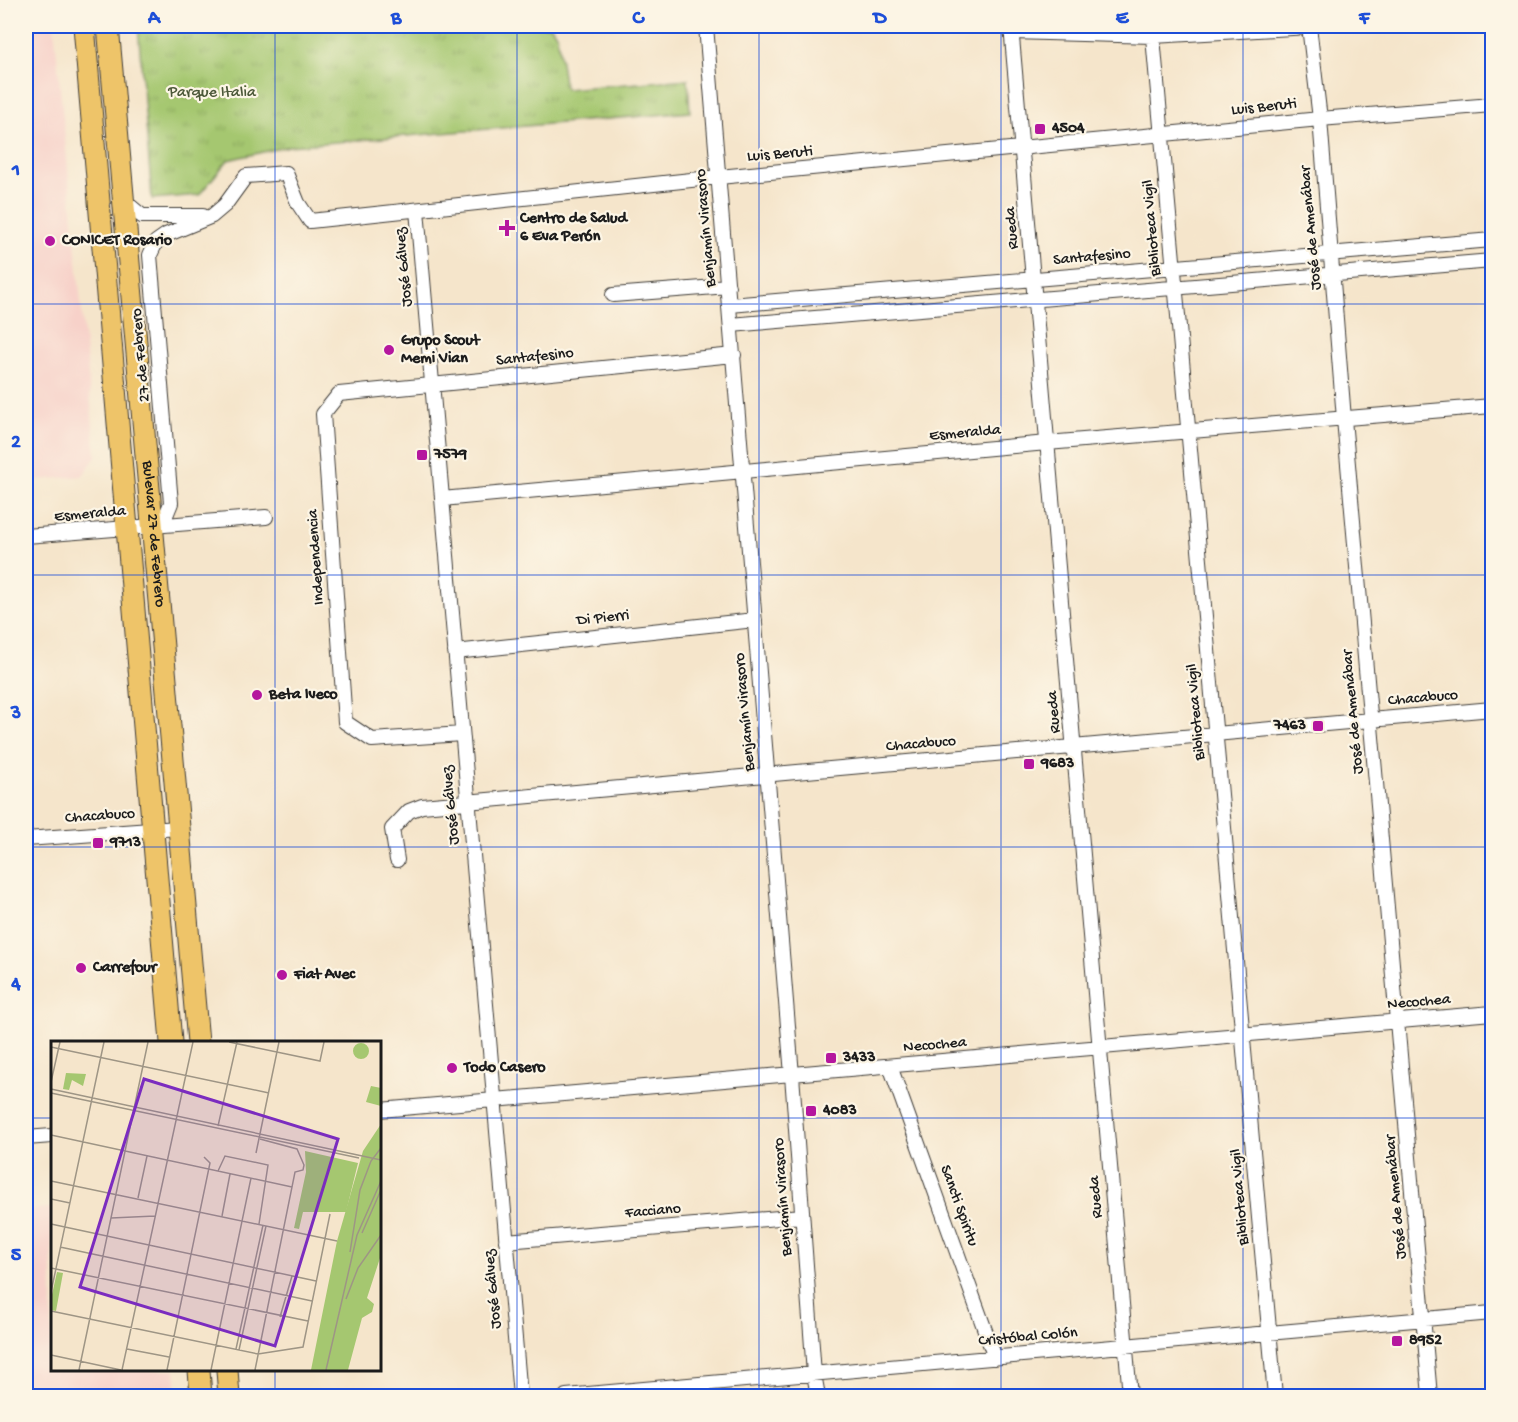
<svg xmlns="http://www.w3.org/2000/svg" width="1518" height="1422" font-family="'Gochi Hand',sans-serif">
  <defs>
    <pattern id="park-tufts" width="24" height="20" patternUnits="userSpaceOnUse" patternTransform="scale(1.5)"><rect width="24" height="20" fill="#a5c770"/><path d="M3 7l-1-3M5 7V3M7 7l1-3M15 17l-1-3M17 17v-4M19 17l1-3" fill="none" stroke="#8daa60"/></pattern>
  </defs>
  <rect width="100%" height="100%" fill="#fcf5e5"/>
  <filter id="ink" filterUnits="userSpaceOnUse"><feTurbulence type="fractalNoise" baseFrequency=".0167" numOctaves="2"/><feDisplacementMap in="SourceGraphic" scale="12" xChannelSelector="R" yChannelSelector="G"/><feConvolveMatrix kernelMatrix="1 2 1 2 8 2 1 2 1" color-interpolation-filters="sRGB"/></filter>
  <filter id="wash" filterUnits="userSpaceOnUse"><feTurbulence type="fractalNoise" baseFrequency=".008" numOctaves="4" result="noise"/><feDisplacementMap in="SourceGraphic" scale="24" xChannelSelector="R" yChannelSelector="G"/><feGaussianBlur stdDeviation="1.35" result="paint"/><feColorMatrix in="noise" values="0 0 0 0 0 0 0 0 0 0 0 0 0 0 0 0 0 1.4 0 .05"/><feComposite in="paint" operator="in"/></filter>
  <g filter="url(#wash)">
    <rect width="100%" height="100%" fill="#f5e5cb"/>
    <path fill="#f7d1c9" d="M26,26H54L96,457L82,476L26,481Z
      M52,1208V1370H175L177,1396H26V1210Z"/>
    <path fill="url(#park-tufts)" stroke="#607246" stroke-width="1.5" d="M138,26H551L557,36L565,89L688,79L690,112L289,146L228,160L199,195L152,199Z"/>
  </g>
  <g filter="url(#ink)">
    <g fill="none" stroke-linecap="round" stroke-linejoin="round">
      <g stroke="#3d3a36" stroke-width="16">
        <path id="minor" d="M706,26L792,1075L814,1374L818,1396
          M1011,26L1130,1396
          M1152,26L1275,1396
          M1309,26L1320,119L1344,419L1430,1396
          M1012,32L1153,36L1309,27
          M124,201L142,216H203
          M417,210L520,1396
          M613,295L728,286
          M730,305L1492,240
          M731,325L1492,261
          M442,499L1047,443L1492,406
          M162,525L171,503L150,255L156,242L166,235L212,216L225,205L246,176L286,173L298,203L310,221L719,177L1320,119L1492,105
          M26,536L266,517
          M455,652L755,620
          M462,734L372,740L345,722L323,414L339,394L734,355
          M26,839L178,828
          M397,860L392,829L409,811L422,806L1492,709
          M890,1066L995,1358
          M380,1110L1492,1013
          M26,1138L52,1136
          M506,1241L802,1216
          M566,1396L1492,1313"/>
      </g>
      <g stroke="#3d3a36" stroke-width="23">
        <g id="primary">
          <path d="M84,26L171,1042"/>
          <path id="s1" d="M108,26L198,1042"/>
          <path d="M199,1370L201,1396"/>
          <path d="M227,1370L229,1396"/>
        </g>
      </g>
      <use href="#minor" stroke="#fff" stroke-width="14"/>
      <use href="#primary" stroke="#eec469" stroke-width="21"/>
    </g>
  </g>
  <path fill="none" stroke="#1d4ed8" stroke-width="1.5" stroke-opacity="0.55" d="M275,26V1042M517,26V1396M759,26V1396M1001,26V1396M1243,26V1396M26,304H1492M26,575H1492M26,847H1492M26,1118H52M380,1118H1492M275,1370V1396"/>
  <g fill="#b5179e" stroke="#fcf5e5" stroke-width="2">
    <rect x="1034" y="123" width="12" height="12" rx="3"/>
    <path d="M504 219h6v6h6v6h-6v6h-6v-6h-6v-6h6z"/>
    <circle cx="50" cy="241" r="6"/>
    <circle cx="389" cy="350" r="6"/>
    <rect x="416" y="449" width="12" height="12" rx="3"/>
    <circle cx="257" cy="695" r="6"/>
    <rect x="1312" y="720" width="12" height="12" rx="3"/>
    <rect x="1023" y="758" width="12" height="12" rx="3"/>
    <rect x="92" y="837" width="12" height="12" rx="3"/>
    <circle cx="81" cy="968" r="6"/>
    <circle cx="282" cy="975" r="6"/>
    <rect x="825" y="1052" width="12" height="12" rx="3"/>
    <circle cx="452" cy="1068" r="6"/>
    <rect x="805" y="1105" width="12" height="12" rx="3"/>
    <rect x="1391" y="1335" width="12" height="12" rx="3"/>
  </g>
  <g text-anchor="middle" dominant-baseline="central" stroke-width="4.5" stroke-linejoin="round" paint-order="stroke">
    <g font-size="16" fill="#4c5839" stroke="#fcf5e5">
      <text x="212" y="93">Parque Italia</text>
    </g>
    <g font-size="16" fill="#1c1c1c" stroke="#fcf5e5">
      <text transform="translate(1264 108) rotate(-6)">Luis Beruti</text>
      <text transform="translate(780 155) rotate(-5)">Luis Beruti</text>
      <text transform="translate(707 228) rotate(-95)">Benjamín Virasoro</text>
      <text transform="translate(1013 228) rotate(-95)">Rueda</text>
      <text transform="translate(1153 228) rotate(-95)">Biblioteca Vigil</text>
      <text transform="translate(1312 228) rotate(-95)">José de Amenábar</text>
      <text transform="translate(1092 258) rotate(-5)">Santafesino</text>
      <text transform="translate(405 267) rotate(-95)">José Gálvez</text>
      <text transform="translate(142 355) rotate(-95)">27 de Febrero</text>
      <text transform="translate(535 358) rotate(-6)">Santafesino</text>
      <text transform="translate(965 434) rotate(-5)">Esmeralda</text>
      <text transform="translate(90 515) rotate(-5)">Esmeralda</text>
      <text stroke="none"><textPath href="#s1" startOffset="510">Bulevar 27 de Febrero</textPath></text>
      <text transform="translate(317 557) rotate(-94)">Independencia</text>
      <text transform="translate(603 619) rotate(-6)">Di Pierri</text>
      <text transform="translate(1423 699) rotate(-5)">Chacabuco</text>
      <text transform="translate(746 712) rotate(-95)">Benjamín Virasoro</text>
      <text transform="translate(1055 712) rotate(-95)">Rueda</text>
      <text transform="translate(1197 712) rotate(-95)">Biblioteca Vigil</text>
      <text transform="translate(1354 712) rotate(-95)">José de Amenábar</text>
      <text transform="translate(921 745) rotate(-5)">Chacabuco</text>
      <text transform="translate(452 805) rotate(-95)">José Gálvez</text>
      <text transform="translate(100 817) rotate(-4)">Chacabuco</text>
      <text transform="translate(1419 1003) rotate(-5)">Necochea</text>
      <text transform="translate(935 1046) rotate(-5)">Necochea</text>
      <text transform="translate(784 1197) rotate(-94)">Benjamín Virasoro</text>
      <text transform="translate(1097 1197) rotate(-95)">Rueda</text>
      <text transform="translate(1241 1197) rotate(-95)">Biblioteca Vigil</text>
      <text transform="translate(1397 1197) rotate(-95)">José de Amenábar</text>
      <text transform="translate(958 1206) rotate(70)">Sancti Spiritu</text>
      <text transform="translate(653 1212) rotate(-5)">Facciano</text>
      <text transform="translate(494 1289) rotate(-95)">José Gálvez</text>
      <text transform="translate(1028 1338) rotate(-5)">Cristóbal Colón</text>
    </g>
    <g font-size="16" font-weight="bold" fill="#1c1c1c" stroke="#fcf5e5" text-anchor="start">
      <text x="1052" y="129">4504</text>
      <text x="520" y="219">Centro de Salud<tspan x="520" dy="18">6 Eva Perón</tspan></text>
      <text x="62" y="241">CONICET Rosario</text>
      <text x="401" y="341">Grupo Scout<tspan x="401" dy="18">Memi Vian</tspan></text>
      <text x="434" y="455">7579</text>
      <text x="269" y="695">Beta Iveco</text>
      <text x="1306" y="726" text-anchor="end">7463</text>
      <text x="1041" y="764">9683</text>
      <text x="110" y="843">9713</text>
      <text x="93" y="968">Carrefour</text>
      <text x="294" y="975">Fiat Avec</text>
      <text x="843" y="1058">3433</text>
      <text x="464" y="1068">Todo Casero</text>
      <text x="823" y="1111">4083</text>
      <text x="1409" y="1341">8952</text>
    </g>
  </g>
  <g transform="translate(51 1041)">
    <rect width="330" height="330" fill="#f5e5cb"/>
    <path d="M15,32L35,33L32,45L21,39L18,49L12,48ZM320,45L330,47V65L315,61ZM330,83V214L316,257L323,263L321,271L311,277L297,329H260L286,200L312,110Z" fill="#a5c770"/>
    <path d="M302 10a8 8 0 1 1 16 0a8 8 0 1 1-16 0ZM254,110L307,122L295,171H252L248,188L243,187L255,131ZM6,231L12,232L5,270L0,269V258Z" fill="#a5c770"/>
    <path fill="none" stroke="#9e9585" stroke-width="1.5" d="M178,1L269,20L273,1M0,6L218,52M0,41L9,1M0,48L330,119M0,52L308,117M167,85L186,1M0,94L241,146M205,112L228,1M167,130L174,115L217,124L208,183M0,140L286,200M87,157L96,115M0,158L19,162M171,175L179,133M60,177L104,175M0,183L265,240M311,192L330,149M9,206L261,260M299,211L309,149L320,120L330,107M0,227L257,280M0,251L53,1M295,258L307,227L330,194M0,270L207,313L252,306L279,173M229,276L241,235M76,308L118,316M185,308L212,184M188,309L215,185M0,314L70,329M28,329L97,1M71,329L142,1M116,329L159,122L153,116M160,329L200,137M204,329L244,131L252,129L253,124L246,108L209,98M275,329L306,194L330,140"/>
    <path fill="#7b2cbf" fill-opacity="0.15" stroke="#7b2cbf" stroke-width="3" d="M93,38L287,98L224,305L29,246Z"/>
    <rect width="330" height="330" fill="none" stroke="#1c1c1c" stroke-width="3"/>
  </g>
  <rect width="1518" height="1422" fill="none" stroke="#fcf5e5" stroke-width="66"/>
  <rect x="33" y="33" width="1452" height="1356" fill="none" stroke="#1d4ed8" stroke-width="2"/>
  <g font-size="20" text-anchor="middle" font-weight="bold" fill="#1d4ed8">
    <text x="154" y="23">A</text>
    <text x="396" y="23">B</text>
    <text x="638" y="23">C</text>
    <text x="880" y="23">D</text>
    <text x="1122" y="23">E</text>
    <text x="1364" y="23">F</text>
    <text x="16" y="175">1</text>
    <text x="16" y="447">2</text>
    <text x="16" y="718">3</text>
    <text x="16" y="989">4</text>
    <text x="16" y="1260">5</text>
  </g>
</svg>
